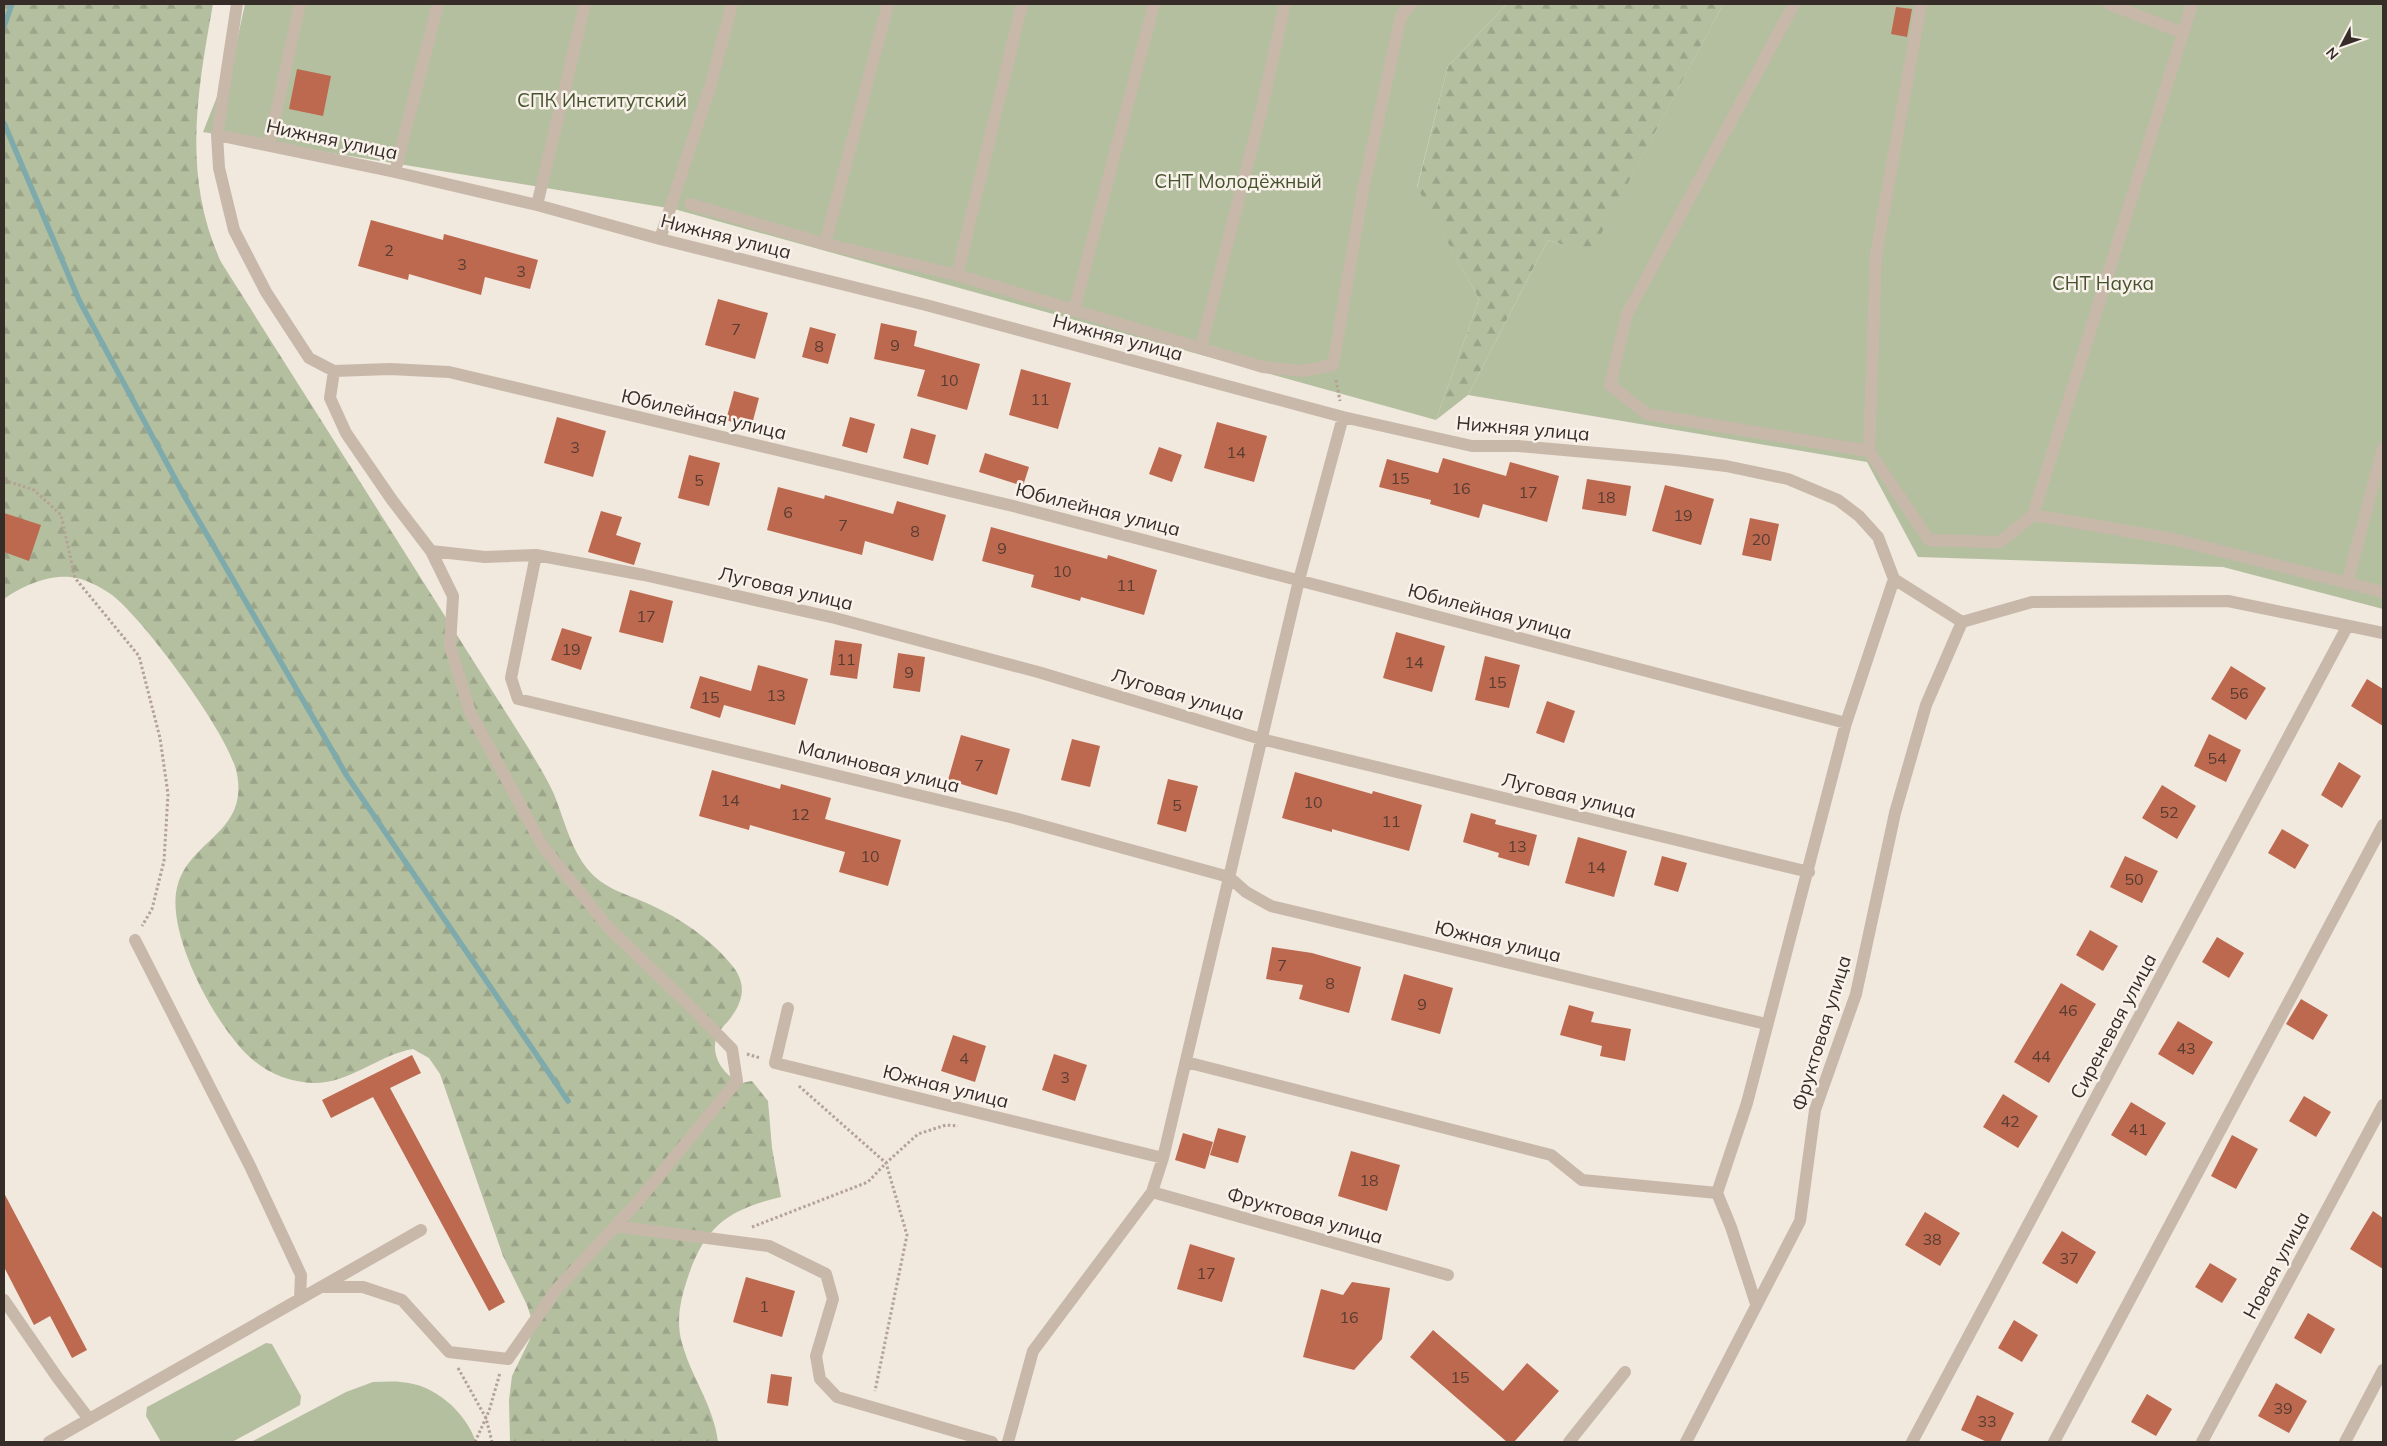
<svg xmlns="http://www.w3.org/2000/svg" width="2387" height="1446" font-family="Mulish,sans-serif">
  <defs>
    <pattern id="forest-firs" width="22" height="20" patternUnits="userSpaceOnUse" patternTransform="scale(1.25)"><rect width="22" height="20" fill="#b4bf9f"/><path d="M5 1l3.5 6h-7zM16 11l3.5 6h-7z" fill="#9ba489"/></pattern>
  </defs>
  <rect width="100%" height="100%" fill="#f1e8de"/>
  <path fill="url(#forest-firs)" d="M4,4H213C197,92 182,177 221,262L529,749C537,763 546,777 553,792C565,820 571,854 594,876C610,891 632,896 651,905C681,919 708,937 730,963C747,982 745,1000 729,1020C726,1024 720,1029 718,1034C708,1054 724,1076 741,1083L752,1081L768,1101L772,1148L781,1197C726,1210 703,1228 686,1283C680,1302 676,1323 682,1343C691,1377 714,1406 718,1442H510L509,1400L512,1376L530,1339L532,1320L527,1305L503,1256L440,1074L429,1058L413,1049C378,1055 351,1083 314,1083C293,1083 269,1074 253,1060C217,1030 163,930 178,884C192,839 248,832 237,774C231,737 143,618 112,595C101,587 84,578 70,577C47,575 22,586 4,599Z
    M1507,4H1723L1591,254L1548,240L1468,395L1436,420L1479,299L1417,188L1448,66Z"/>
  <path fill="#b4bf9f" d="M245,4H1507L1448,66L1417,187L1479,299L1436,420L674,209L203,132L234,54Z
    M1723,4H2383V609L2223,567L1918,557L1867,462L1468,395L1548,240L1591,253Z
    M266,1343L272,1344L301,1396L300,1405L232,1442H161L146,1416L147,1407Z
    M373,1382C382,1382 392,1381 401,1382C434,1384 465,1411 476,1442H251L346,1392Z"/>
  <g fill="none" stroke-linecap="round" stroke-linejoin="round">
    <path stroke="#7faaac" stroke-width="5.5" d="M4,26L12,4
      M4,123L79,300L185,497L347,776L568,1101"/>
  </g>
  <path fill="#bd694f" d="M1896,7L1912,9L1907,37L1891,34Z
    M297,69L331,76L323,116L289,109Z
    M371,220L443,240L444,234L538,260L530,289L485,277L481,295L409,274L408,280L358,266Z
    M718,299L768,313L755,359L705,345Z
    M881,323L917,331L914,346L980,364L967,410L917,396L925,370L874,359Z
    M810,327L836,334L828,364L802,357Z
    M1021,369L1071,383L1058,429L1009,415Z
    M734,391L759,398L751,428L726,420Z
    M557,417L606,431L593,477L544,463Z
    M850,417L875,424L867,453L842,446Z
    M1217,422L1267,436L1254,482L1204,468Z
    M911,428L936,435L928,465L903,458Z
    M1159,447L1182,455L1172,482L1149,474Z
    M985,453L1029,467L1023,486L979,472Z
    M689,455L720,463L709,506L678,498Z
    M1443,458L1506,476L1510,462L1559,476L1547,522L1483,504L1479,518L1430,504L1431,500L1379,487L1387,459L1438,473Z
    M1587,479L1631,486L1626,516L1582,509Z
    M1665,485L1714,499L1701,545L1652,531Z
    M778,487L824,499L825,495L893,514L897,501L946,515L933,561L865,541L862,555L767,530Z
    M601,511L622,517L616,535L641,543L634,565L588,552Z
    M4,513L41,525L29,561L4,552Z
    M1750,518L1779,524L1771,561L1742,555Z
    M991,527L1107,559L1108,555L1157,570L1144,615L1081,597L1080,601L1031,587L1034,575L982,561Z
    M630,590L673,601L663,643L619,632Z
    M562,628L592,637L581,670L551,660Z
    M1396,632L1445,646L1432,692L1383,678Z
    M835,640L862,644L857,679L830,675Z
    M898,653L925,657L920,692L893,688Z
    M1485,656L1520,665L1509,708L1475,700Z
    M758,665L808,679L795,725L724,705L720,718L690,708L700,676L751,691Z
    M2231,666L2266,688L2246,720L2211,699Z
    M2367,679L2383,689V726L2351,706Z
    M1547,701L1575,711L1564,743L1536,733Z
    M2209,734L2241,750L2226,782L2194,766Z
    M961,735L1010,749L997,795L948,780Z
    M1072,739L1100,746L1090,787L1061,780Z
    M2339,762L2361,776L2342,808L2321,795Z
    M712,770L780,789L781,784L831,798L825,819L901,840L888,886L839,872L845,852L750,825L749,830L699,816Z
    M1295,772L1372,794L1373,791L1422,805L1409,851L1332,829V832L1282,818Z
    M1168,779L1198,786L1186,832L1157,824Z
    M2162,785L2196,806L2177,839L2142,818Z
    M1471,813L1496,820L1495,824L1537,835L1529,866L1498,857L1499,853L1463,842Z
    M2282,829L2309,845L2295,869L2268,853Z
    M1578,837L1627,851L1614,897L1565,883Z
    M1662,856L1687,863L1678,892L1654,885Z
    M2125,856L2158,871L2142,903L2110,887Z
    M2090,930L2118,946L2103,971L2076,955Z
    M2217,937L2244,953L2229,978L2202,962Z
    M1272,947L1312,953L1361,967L1349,1013L1299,999L1303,985L1266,979Z
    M1404,974L1453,988L1440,1034L1391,1020Z
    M2061,983L2096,1004L2049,1083L2014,1062Z
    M2301,999L2328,1015L2313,1040L2286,1024Z
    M1569,1005L1594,1012L1591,1022L1631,1029L1625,1061L1600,1056L1602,1046L1560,1035Z
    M2178,1021L2213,1042L2193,1075L2158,1054Z
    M953,1035L986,1046L975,1082L941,1071Z
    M1054,1054L1087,1065L1075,1101L1042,1090Z
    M412,1055L421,1073L390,1088L505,1302L489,1311L373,1097L331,1118L322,1100Z
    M2003,1094L2038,1116L2018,1148L1983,1127Z
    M2304,1096L2331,1112L2316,1137L2289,1121Z
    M2131,1102L2166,1123L2146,1156L2111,1135Z
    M1218,1128L1246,1136L1238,1163L1210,1155Z
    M1183,1133L1213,1142L1205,1169L1175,1160Z
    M2232,1135L2258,1149L2236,1189L2211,1176Z
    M1351,1151L1400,1165L1387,1211L1338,1196Z
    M4,1193L87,1350L72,1358L50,1316L34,1325L4,1267Z
    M2373,1211L2383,1218V1269L2350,1249Z
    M1925,1212L1960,1233L1940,1266L1905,1245Z
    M2062,1231L2096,1252L2077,1284L2042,1263Z
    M1190,1244L1235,1258L1222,1302L1177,1289Z
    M2210,1263L2237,1279L2222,1303L2195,1287Z
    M746,1277L795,1291L782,1337L733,1322Z
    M1352,1282L1390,1288L1382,1339L1354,1370L1303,1357L1321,1289L1343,1295Z
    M2308,1313L2335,1329L2321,1354L2294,1338Z
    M2014,1320L2038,1335L2022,1362L1998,1348Z
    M1433,1330L1503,1391L1527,1363L1559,1391L1514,1442H1507L1410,1357Z
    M771,1374L792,1377L788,1406L767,1403Z
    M2276,1383L2307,1401L2289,1433L2258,1416Z
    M2147,1394L2172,1409L2156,1436L2131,1422Z
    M1977,1395L2014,1413L2000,1442H1987L1961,1430Z"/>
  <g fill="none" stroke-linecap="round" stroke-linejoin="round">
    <path stroke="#b4a295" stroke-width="3" stroke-dasharray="2.5 2.5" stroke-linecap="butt" d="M1336,380L1340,401
      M4,480L34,490L61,515L75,578L139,656L160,738L168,794L164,861L152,909L142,926
      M747,1054L760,1058
      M799,1086L886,1163L907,1235L875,1391
      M752,1227L868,1182L886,1163L918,1134L946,1125L958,1126
      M458,1368L486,1418L492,1442
      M475,1442L489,1411L500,1373"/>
    <path stroke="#c8b8aa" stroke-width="12" d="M237,4L217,135L219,168L234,230L266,292L309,358L334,371L330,398L346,433L392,500L431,551L453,596L450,646L470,712L542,845L608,927L697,1013L732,1049L737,1081L634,1206L556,1290L508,1359L449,1352L402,1300L363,1287H322
      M1794,4L1627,314L1610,385L1647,414L1869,451L1929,540L2000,542L2033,515L2173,539L2383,592
      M2109,4L2183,33
      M217,135L395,172L537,205L660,239L926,305L1343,417L1472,446H1518L1676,460L1726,466L1788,479L1838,500L1859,516L1878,537L1894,579L1962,622
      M269,145L300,4
      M395,172L438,4
      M690,204L825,244L957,275L1263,367L1302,371L1333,365L1363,190L1401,16L1411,4
      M537,205L585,4
      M660,239L711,84L732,4
      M825,244L888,4
      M957,275L1022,4
      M1074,310L1154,4
      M1201,347L1261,112L1285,4
      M334,371L390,369L449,372L1017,507L1846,723
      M1869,451L1876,254L1921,4
      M2033,515L2192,4
      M431,551L485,557L536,555L511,678L518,699L1014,818L1229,877L1246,892L1271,906L1766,1024
      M536,555L644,575L835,618L1038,672L1261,739L1809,872
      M2347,583L2383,448
      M1962,622L2032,602L2228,601L2383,633
      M135,940L250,1166L301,1275L300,1299
      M788,1008L775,1063L1163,1158
      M1186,1062L1551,1155L1582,1180L1717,1193
      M1152,1192L1448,1275
      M615,1226L769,1246L826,1274L833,1299L816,1356L820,1379L837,1397L992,1442
      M4,1300L57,1377L89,1419
      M1756,1304L1731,1227L1717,1193L1747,1103L1846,723L1894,579
      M49,1442L421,1230
      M1008,1442L1033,1351L1152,1192L1163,1158L1299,580L1343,417
      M1569,1442L1625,1372
      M1686,1442L1800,1221L1815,1110L1856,994L1895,813L1926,705L1962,622
      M1912,1442L2347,627
      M2054,1442L2383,825
      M2202,1442L2383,1105
      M2345,1442L2383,1370"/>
  </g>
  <g text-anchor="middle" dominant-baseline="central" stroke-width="5" stroke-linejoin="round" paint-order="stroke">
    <g font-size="16" fill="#583c32">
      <text x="389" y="250">2</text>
      <text x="462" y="264">3</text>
      <text x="521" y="271">3</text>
      <text x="736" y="329">7</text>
      <text x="895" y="345">9</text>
      <text x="819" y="346">8</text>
      <text x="949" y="380">10</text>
      <text x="1040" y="399">11</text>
      <text x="575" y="447">3</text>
      <text x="1236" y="452">14</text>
      <text x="1400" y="478">15</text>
      <text x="699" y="480">5</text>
      <text x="1461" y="488">16</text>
      <text x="1528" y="492">17</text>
      <text x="1606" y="497">18</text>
      <text x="788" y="512">6</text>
      <text x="1683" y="515">19</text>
      <text x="843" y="525">7</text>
      <text x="915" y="531">8</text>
      <text x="1761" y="539">20</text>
      <text x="1002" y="548">9</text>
      <text x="1062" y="571">10</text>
      <text x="1126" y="585">11</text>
      <text x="646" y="616">17</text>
      <text x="571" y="649">19</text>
      <text x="846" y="659">11</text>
      <text x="1414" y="662">14</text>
      <text x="909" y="672">9</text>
      <text x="1497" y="682">15</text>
      <text x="2239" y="693">56</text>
      <text x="776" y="695">13</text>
      <text x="710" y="697">15</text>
      <text x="2217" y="758">54</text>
      <text x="979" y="765">7</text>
      <text x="730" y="800">14</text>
      <text x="1313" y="802">10</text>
      <text x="1177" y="805">5</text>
      <text x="2169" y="812">52</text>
      <text x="800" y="814">12</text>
      <text x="1391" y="821">11</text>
      <text x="1517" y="846">13</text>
      <text x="870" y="856">10</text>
      <text x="1596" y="867">14</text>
      <text x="2134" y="879">50</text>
      <text x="1282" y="965">7</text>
      <text x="1330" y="983">8</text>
      <text x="1422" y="1004">9</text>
      <text x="2068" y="1010">46</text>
      <text x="2186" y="1048">43</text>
      <text x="2041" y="1056">44</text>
      <text x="964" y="1058">4</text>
      <text x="1065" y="1077">3</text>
      <text x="2010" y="1121">42</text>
      <text x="2138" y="1129">41</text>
      <text x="1369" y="1180">18</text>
      <text x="1932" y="1239">38</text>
      <text x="2069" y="1258">37</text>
      <text x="1206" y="1273">17</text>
      <text x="764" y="1306">1</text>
      <text x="1349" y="1317">16</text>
      <text x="1460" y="1377">15</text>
      <text x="2283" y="1408">39</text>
      <text x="1987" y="1421">33</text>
    </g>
    <g font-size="19" fill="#46532f" stroke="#f9f2ea">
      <text x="602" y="100">СПК Институтский</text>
      <text x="1238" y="181">СНТ Молодёжный</text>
      <text x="2103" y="283">СНТ Наука</text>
    </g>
    <g font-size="19" fill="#362d29" stroke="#f9f2ea">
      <text transform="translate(332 139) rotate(12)">Нижняя улица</text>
      <text transform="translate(726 236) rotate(14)">Нижняя улица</text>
      <text transform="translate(1118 337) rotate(15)">Нижняя улица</text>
      <text transform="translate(704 414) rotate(13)">Юбилейная улица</text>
      <text transform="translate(1523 428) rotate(5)">Нижняя улица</text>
      <text transform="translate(1098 509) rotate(14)">Юбилейная улица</text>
      <text transform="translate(786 588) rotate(13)">Луговая улица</text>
      <text transform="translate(1490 611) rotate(15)">Юбилейная улица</text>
      <text transform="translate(1178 694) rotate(17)">Луговая улица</text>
      <text transform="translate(879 766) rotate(14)">Малиновая улица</text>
      <text transform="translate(1569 795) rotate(14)">Луговая улица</text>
      <text transform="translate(1498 941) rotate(13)">Южная улица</text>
      <text transform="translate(2113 1026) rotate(-62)">Сиреневая улица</text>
      <text transform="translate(1821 1033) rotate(-73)">Фруктовая улица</text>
      <text transform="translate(946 1086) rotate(14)">Южная улица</text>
      <text transform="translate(1305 1215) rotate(16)">Фруктовая улица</text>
      <text transform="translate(2276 1265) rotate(-62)">Новая улица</text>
    </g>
  </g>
  <rect width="2387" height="1446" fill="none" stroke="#362d29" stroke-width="10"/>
  <g transform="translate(2342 45) rotate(229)" stroke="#f9f2ea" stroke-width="4" paint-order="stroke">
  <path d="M0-4L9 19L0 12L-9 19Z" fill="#362d29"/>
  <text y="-8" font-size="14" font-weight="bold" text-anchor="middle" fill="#362d29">N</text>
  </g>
</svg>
